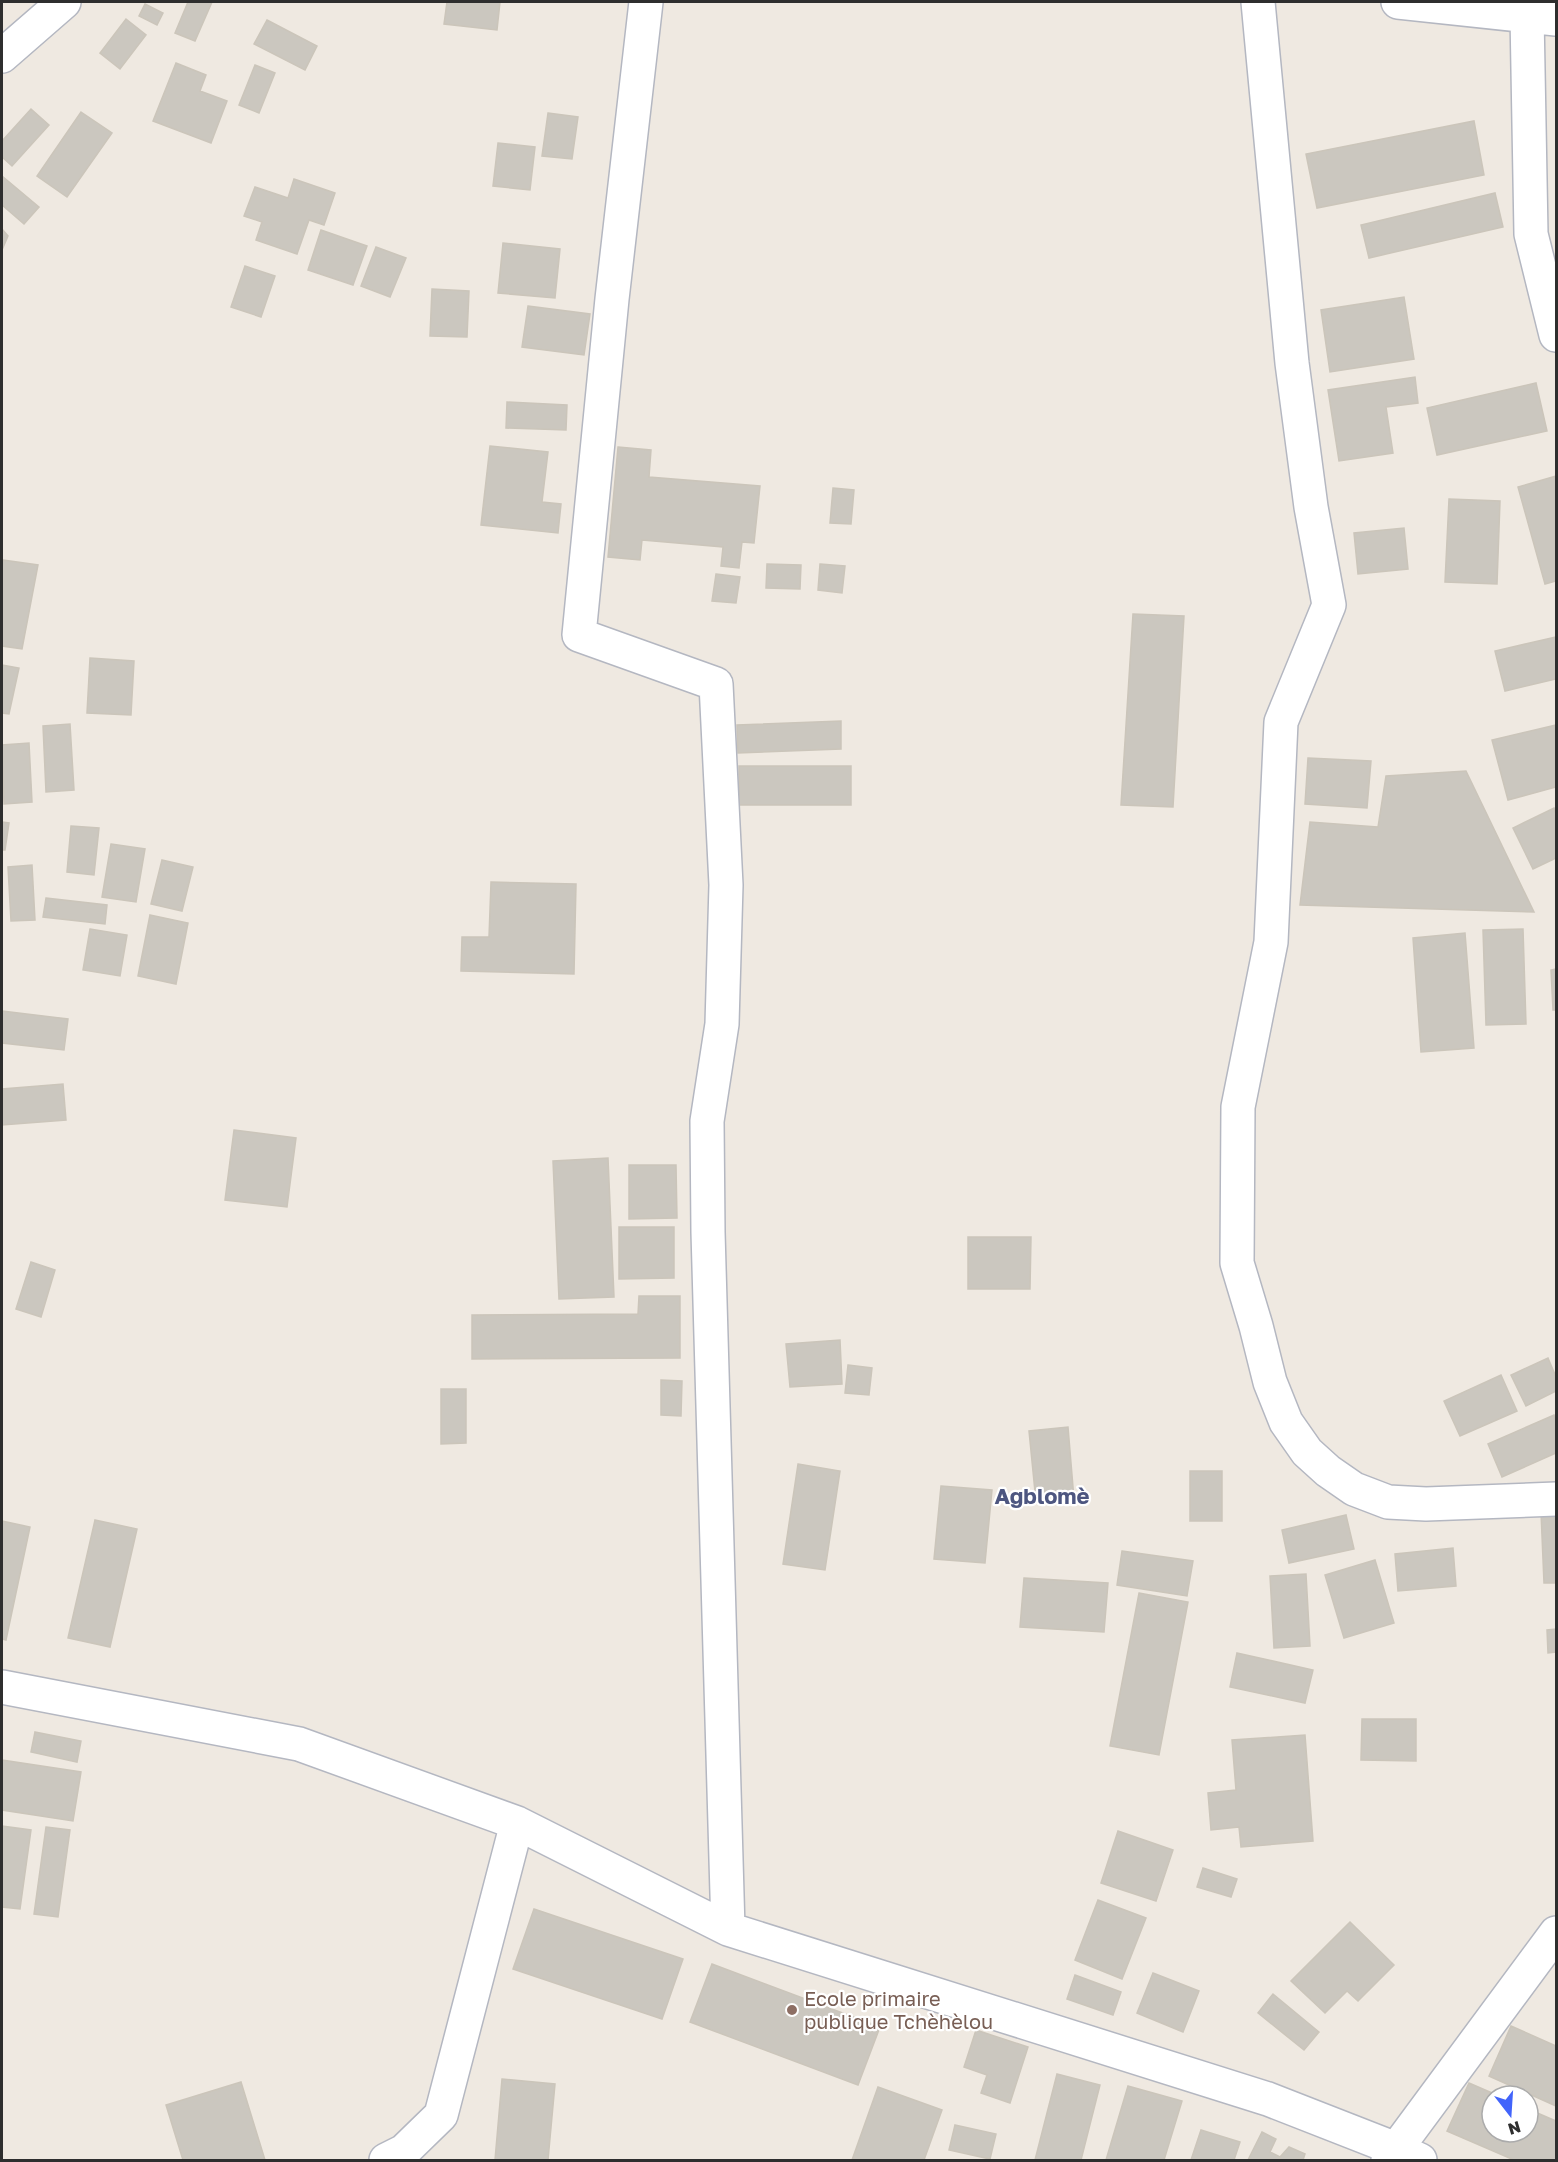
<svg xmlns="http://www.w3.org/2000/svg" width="1558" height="2162" font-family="'Golos Text',sans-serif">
  <rect width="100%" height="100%" fill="#efe9e1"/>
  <path fill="#cbc7bf" stroke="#cbc5ba" stroke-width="1.5" d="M188,2H212L195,41L175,33Z
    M447,2H500L497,30L444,24Z
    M145,4L163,13L157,25L139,16Z
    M126,19L146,35L120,69L100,53Z
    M267,20L317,46L305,70L254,44Z
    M176,63L206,75L200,91L227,101L211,143L153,121Z
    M255,65L275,73L259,113L239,105Z
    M31,109L49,125L12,166L2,157V141Z
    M81,112L112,133L67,197L37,176Z
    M548,113L578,117L572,159L542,156Z
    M1474,121L1484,175L1317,208L1306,154Z
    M498,143L535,147L530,190L493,186Z
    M2,176L39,207L24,224L2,205Z
    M294,179L335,193L324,225L309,220L297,254L256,240L262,222L244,216L255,187L288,198Z
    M1495,193L1503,227L1369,258L1361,225Z
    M2,229L8,236L2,250Z
    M321,230L367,246L353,285L308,270Z
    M503,243L560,249L555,298L498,293Z
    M376,247L406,258L390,297L361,286Z
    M245,266L275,276L261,317L231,307Z
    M432,289L469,291L467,337L430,336Z
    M1404,297L1414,359L1330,372L1321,310Z
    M528,306L590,314L584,355L522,347Z
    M1415,377L1418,403L1386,407L1393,453L1339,461L1328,390Z
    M1536,383L1547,431L1437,455L1427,408Z
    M507,402L567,405L566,430L506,428Z
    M490,446L548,452L542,502L561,504L558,533L481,525Z
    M618,447L651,450L649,477L760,486L754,543L742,542L739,568L721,566L723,547L642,540L640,560L608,557Z
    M1556,476V581L1545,584L1518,487Z
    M833,488L854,490L851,524L830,523Z
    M1449,499L1500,501L1497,584L1445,582Z
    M1404,528L1408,569L1358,574L1354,533Z
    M3,560L38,565L22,649L2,646V570Z
    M767,564L801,565L800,589L766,588Z
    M820,564L845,566L842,593L818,590Z
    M716,574L740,577L736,603L712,601Z
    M1133,614L1184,616L1173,807L1121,805Z
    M1556,637V679L1505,691L1495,651Z
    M90,658L134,661L131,715L87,713Z
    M2,665L19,668L9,714L2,713Z
    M841,721V749L738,753L737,725Z
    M70,724L74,790L46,792L43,726Z
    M1556,725V787L1508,800L1492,740Z
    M29,743L32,802L4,804L2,745Z
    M1308,758L1371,761L1367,808L1305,804Z
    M739,766H851V805H739Z
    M1466,771L1534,912L1300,905L1310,822L1378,827L1386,776Z
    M1554,808L1556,814V858L1533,869L1513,828Z
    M2,822L9,823L5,850H2Z
    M71,826L99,828L94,875L67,872Z
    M111,844L145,849L136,902L102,897Z
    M162,860L193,867L182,911L151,904Z
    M32,865L35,920L11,921L8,867Z
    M491,882L576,884L574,974L461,971L462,937H489Z
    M46,898L107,905L105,924L43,917Z
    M150,915L188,923L176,984L138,976Z
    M90,929L127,935L120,976L83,970Z
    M1523,929L1526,1024L1486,1025L1483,930Z
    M1465,933L1474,1048L1421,1052L1413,938Z
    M1556,969V1010H1553L1551,970Z
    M2,1011L68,1019L64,1050L2,1043Z
    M63,1084L66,1120L2,1125V1089Z
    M234,1130L296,1138L287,1207L225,1200Z
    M608,1158L614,1297L559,1299L553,1161Z
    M629,1165H676L677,1218L629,1219Z
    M619,1227H674V1278L619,1279Z
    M968,1237H1031L1030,1289H968Z
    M31,1262L55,1270L41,1317L16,1309Z
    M639,1296H680V1358L472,1359V1315L638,1314Z
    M840,1340L842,1384L790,1387L786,1344Z
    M1548,1358L1556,1377V1391L1526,1406L1511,1375Z
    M848,1365L872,1368L869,1395L845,1393Z
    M1501,1375L1517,1411L1460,1436L1444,1401Z
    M661,1380L682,1381L681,1416L661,1415Z
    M441,1389H466V1443L441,1444Z
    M1554,1415L1556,1421V1453L1502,1477L1488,1444Z
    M1068,1427L1074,1499L1036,1502L1029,1431Z
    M798,1464L840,1471L825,1570L783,1564Z
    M1190,1471H1222V1521H1190Z
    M941,1486L992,1490L985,1563L934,1559Z
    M1556,1511V1583H1544L1541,1512Z
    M1346,1515L1354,1549L1289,1563L1282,1530Z
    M95,1520L137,1529L110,1647L68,1638Z
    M2,1521L30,1527L6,1640L2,1639Z
    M1453,1548L1456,1586L1398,1591L1395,1554Z
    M1122,1551L1193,1561L1187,1596L1117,1585Z
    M1375,1560L1394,1623L1344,1638L1325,1575Z
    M1306,1574L1310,1646L1274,1648L1270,1576Z
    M1024,1578L1108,1583L1104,1632L1020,1627Z
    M1139,1593L1188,1602L1159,1755L1110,1746Z
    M1556,1629V1652L1548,1653L1547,1630Z
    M1237,1653L1313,1670L1305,1703L1230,1687Z
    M1362,1719H1416V1761L1361,1760Z
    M35,1732L81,1741L77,1762L31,1752Z
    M1305,1735L1313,1841L1241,1847L1239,1827L1211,1830L1208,1793L1236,1790L1232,1740Z
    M2,1760L81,1772L73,1821L2,1810Z
    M2,1826L31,1830L20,1909L2,1907Z
    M46,1827L70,1830L58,1917L34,1914Z
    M1118,1831L1173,1850L1156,1901L1101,1883Z
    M1203,1868L1237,1879L1231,1897L1197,1887Z
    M1098,1900L1146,1918L1122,1979L1075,1960Z
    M534,1909L683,1959L662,2019L513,1969Z
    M1350,1922L1394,1965L1358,2001L1347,1991L1325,2013L1291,1981Z
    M712,1964L880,2027L858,2085L690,2022Z
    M1153,1973L1199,1991L1183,2032L1137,2013Z
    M1075,1975L1121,1992L1113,2015L1067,1999Z
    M1273,1994L1319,2032L1304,2050L1258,2013Z
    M1511,2026L1556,2046V2106L1489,2076Z
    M976,2030L1028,2047L1010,2103L981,2093L987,2075L964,2067Z
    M1057,2074L1100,2085L1081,2160H1035Z
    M502,2079L555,2084L548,2160H495Z
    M241,2082L265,2160H183L166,2105Z
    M1469,2083L1499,2096H1492V2132H1528V2109L1556,2121V2160H1514L1447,2131Z
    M1128,2086L1182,2101L1164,2160H1106Z
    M878,2087L942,2110L924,2160H852Z
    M955,2125L996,2134L990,2159L949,2150Z
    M1201,2130L1240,2142L1234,2160H1191Z
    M1262,2132L1276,2139L1270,2152L1280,2157L1289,2147L1305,2154L1303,2160H1248Z"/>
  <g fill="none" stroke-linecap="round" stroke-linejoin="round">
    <g stroke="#b4b7c1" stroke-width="36">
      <path id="street" d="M646,2L612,299L579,635L716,684L726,885L722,1024L707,1121L708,1232L728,1929
        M1258,2L1292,363L1311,507L1329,605L1281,722L1271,942L1238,1107L1237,1263L1256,1326L1270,1382L1286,1422L1307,1452L1328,1471L1354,1489L1388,1502L1426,1504L1556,1499
        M1398,2L1556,19
        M1527,15L1531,234L1556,335
        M2,1687L299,1744L517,1823L728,1929L1268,2099L1396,2149L1420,2160
        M386,2160L404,2151L441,2115L517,1823
        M1388,2160L1556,1933"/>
    </g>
    <g stroke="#b4b7c1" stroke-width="36">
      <path id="secondary" d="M2,56L64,2"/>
    </g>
    <use href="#street" stroke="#fff" stroke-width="33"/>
    <use href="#secondary" stroke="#fff" stroke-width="33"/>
  </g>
  <circle fill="#8d6e63" stroke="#fff" stroke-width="2" cx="792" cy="2010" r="6"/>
  <g text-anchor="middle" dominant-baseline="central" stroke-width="4.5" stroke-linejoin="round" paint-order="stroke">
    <g font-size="20" fill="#785e54" stroke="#fff" text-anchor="start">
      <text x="804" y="1998">Ecole primaire<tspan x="804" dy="23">publique Tchèhèlou</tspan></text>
    </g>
    <g font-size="22" font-weight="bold" fill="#4d5680" stroke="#fff">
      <text x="1042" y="1495">Agblomè</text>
    </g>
  </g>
  <rect width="1558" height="2162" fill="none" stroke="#2e2e2e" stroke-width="6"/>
  <g transform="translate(1510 2114) rotate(163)"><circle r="28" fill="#ffffff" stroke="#ababab" stroke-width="1.5"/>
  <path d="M0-4.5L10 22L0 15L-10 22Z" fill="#4264fb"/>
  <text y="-9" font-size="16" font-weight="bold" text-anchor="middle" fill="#2e2e2e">N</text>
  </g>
</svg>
